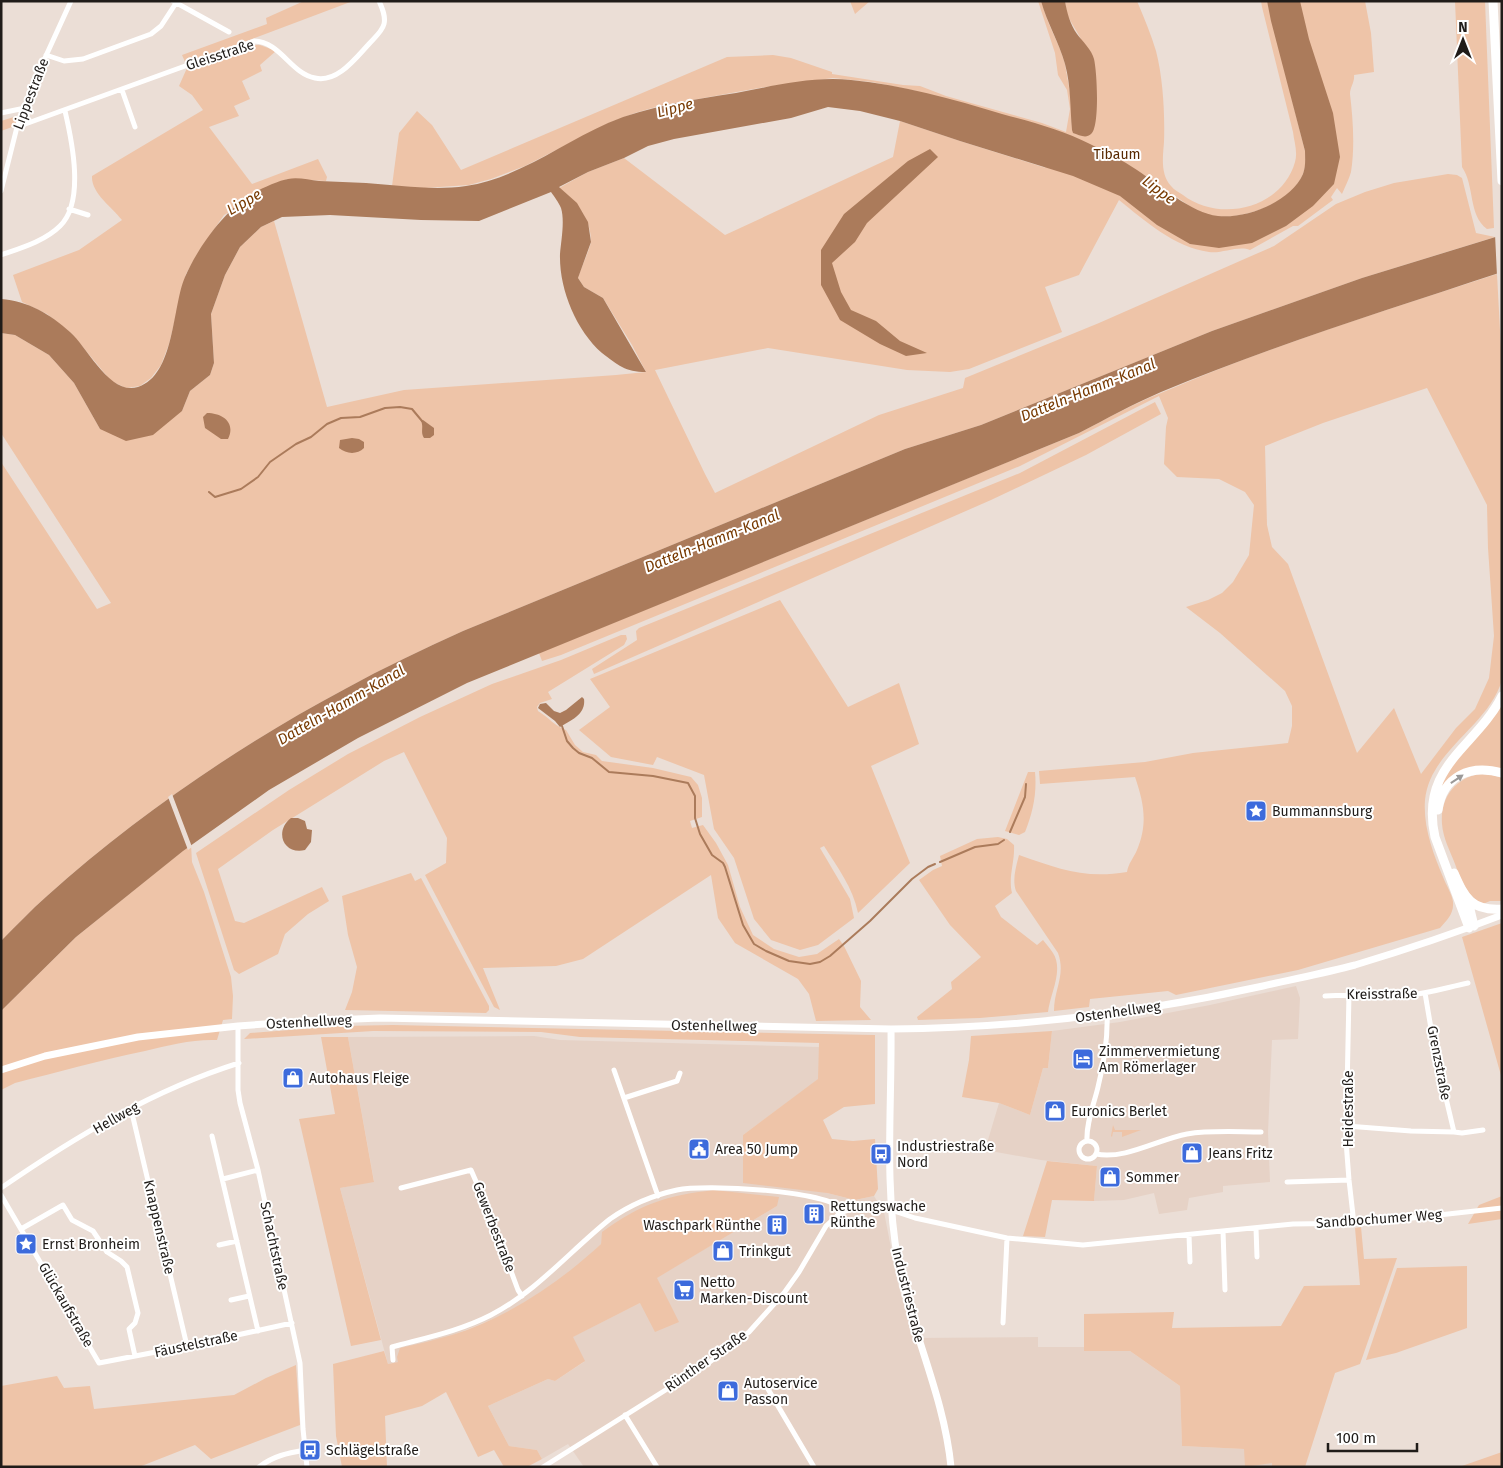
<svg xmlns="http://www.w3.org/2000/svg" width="1503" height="1468" font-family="'Fira Sans',sans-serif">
  <rect width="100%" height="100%" fill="#ebded6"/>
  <path fill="#e6d2c6" d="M1296,986L1300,998L1298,1039L1272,1040L1268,1132L1270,1182L1223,1186V1192L1189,1198L1187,1210L1159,1214L1154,1193L1124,1200L1094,1201L1097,1166L1041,1160L985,1150L999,1103L1030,1115L1043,1068H1048L1052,1031L1120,1022L1210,1005Z
    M534,1036L560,1040L819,1047V1079L743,1135L827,1193L855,1200L874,1196L884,1212L898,1284L914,1338L1038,1337V1347H1085V1351H1130L1180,1386L1182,1446L1244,1449L1272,1463V1467H584L568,1444L542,1459L537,1450L509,1446L488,1406L548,1379L555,1381L584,1362L572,1337L640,1303L678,1322L656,1278L777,1206L603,1232L601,1244L578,1266L538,1295L498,1317L453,1335L398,1362L388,1364L340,1188L374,1181L348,1037Z"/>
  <path fill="#eec4a8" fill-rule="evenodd" d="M304,1H353L186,64L182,55L267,24L266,18Z
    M850,1H870L855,14Z
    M1038,1H1041L1049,24L1060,49L1065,64L1071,99L1072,130L1081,39L1067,15L1065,1H1137C1144,18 1151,34 1156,51C1163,78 1165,114 1164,142C1163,156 1160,174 1171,186C1174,190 1179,192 1183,195C1219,223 1282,209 1295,162C1298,152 1294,141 1293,132L1262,7L1261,1H1267L1305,151C1306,158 1306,166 1303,174C1291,205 1235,224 1205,214C1194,210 1184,202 1175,196L1184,221L1235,232L1320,171L1284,1H1365L1371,33L1374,72L1354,75C1355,82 1350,87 1350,94C1353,119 1355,147 1351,172C1349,179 1345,187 1342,194L1337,188L1331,197L1333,200L1298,226H1293L1250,250C1238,245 1222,254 1209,252C1174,247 1145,221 1119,200L1079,275L1045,287L1062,332L969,369L950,372L907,370L768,348L655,370L705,474L715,493L879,415L963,388L965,378L1099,323L1274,246L1336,204L1365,192L1394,183L1448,174L1457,175L1462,178L1476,233L1495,237L1362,278L1212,331L981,425L905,449L463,631C423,649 383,668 345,689C240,745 136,816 47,896C31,910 16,926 1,941V462L97,609L111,603L1,433V333L15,335L49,355L74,383L100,429L182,411L190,391L210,375L214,363L211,314L225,275L240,247L261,227L274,221L327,407L404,390L616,375L646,372L632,345L603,298L584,287L578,278C580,270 591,247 591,241C591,217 575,202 559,188L588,172L624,158L725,235L893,157L900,121L960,141L1046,168L916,91L872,82L833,78L759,88L659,106L635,113L609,123L525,166L491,179L469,185L425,188L392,186L399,133L417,111L432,125L461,170L727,57L773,55L791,58L832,72V74L903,85L920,86L946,96L1042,123L1066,132L1070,109L1067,90L1058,75L1055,53Z
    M1455,1H1485L1494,228L1487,229C1468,215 1475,186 1462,167Z
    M252,45H260L276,51L260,65L262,71L242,81L250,99L234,106L239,116L209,127L252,184L318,159L327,177L326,181L287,179L224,215L199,251L186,274L169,344L161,365L151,378L140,386L126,388L111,381L72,334L47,314L22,302L13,275L79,250L122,220C112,207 91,193 92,176L203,110L192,95L179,86L187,68Z
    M17,116L15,126L1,131V121Z
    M1497,274L1502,368V680C1488,727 1430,750 1425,800C1423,827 1433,853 1443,877C1446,885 1452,894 1453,902C1454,914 1447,920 1440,928L1298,970L1176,995L1168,991L1090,999L1089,1007L1054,1011C1054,989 1066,975 1058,953L1016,891C1012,879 1016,867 1019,855C1059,869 1084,879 1127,872C1128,864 1134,857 1137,850C1148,824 1144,803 1135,777L1040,784L1039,771L1145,762L1193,753L1288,743L1292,726V706L1285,691L1220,633L1186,607L1208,600L1222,593L1233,582L1249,555L1254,505L1245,492L1219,479L1177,477L1164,464L1166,427L1168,418L1159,396L1020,466L561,655L542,661L539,653L1079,433C1106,419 1133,404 1161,393C1270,346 1384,311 1497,274ZM1427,388L1487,505L1488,548L1494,636L1489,678L1475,709L1456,728L1421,774L1394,708L1357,753L1288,564L1272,547L1267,525L1265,446L1323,423Z
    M1155,402L1161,414L1086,455L991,500L594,674L592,669L637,640L636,631L639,628L1020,473Z
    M780,600L848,707L899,683L919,744L871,766L910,863L858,913C853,888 838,868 824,846L820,848L850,899L854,918L818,945L800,950L771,940L754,919L734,858L714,829L704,775L657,757L653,765L611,757L579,730L610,707L590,679Z
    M621,635H626L627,639L624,645L548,692L552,699L540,703L537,707L538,711C548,717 556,727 566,730L575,745L583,752L596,755L602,761L653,768L691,777L698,785L702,798V817L690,821L692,828L703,825L716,843L728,865L740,907L753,935L774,949L799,957L817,954L839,939L844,946L861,981L860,1007L871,1020L816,1021L809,994L798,979L735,943L718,918L711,875L583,959L556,966L483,968L500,1010L494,1007L425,875L446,863L447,838L404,752L384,761L273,830L218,869L235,921L244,923L322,887L329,901L308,914L285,934L278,954L239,974L234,970L196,853L289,790L348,754L420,717L492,684L561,660Z
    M1502,702V770L1475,767L1436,798L1442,779Z
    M1028,772H1035C1037,793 1033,812 1025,832L1019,835L1005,831Z
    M1480,774H1489L1502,778V901H1490L1483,904C1467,896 1461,880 1455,864C1450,851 1443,838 1442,824C1440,798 1455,778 1480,774Z
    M998,837L1007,839L1014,845C1015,862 1008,877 1012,893L995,906L1001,917L1037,945L1043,940C1046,944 1050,948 1053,953C1064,970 1050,994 1048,1012L980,1018L918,1020L917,1017L952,989L951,982L981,957L950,925L919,880L933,870L942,866L940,856L977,839Z
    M191,844L192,862L204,892L231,977L233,996L232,1019L223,1020L217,1040C193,1039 169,1045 145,1051C101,1060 58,1072 15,1083L1,1090V1011L76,937Z
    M411,873L415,881L421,878L489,1006V1010L486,1013L345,1010L352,992L357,967L348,935L342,896Z
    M1502,923V1079L1462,937Z
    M393,1025L875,1035V1104L844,1107L823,1120L832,1139L853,1141L875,1139L878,1189L874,1196L855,1200L827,1193L743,1183V1135L818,1079L819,1043L580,1037L541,1032L373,1031L244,1039L250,1033L342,1026Z
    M1052,1031L1048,1068H1043L1030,1115L999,1103L962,1097L969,1060L971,1036Z
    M321,1037H348L374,1182L340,1188L381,1340L351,1346L299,1119L335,1114Z
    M1113,1125L1115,1130H1141L1122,1137V1132H1113L1112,1137L1111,1136Z
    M1047,1161L1097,1166L1094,1201L1052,1200L1045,1237L1023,1236Z
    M714,1190L779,1197L777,1206L657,1278L679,1322L655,1332L640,1303L573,1337L585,1361L555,1381L548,1379L488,1406L509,1446L537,1450L542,1459L527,1467H504L494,1450L478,1457L446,1392L422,1406L385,1416L387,1467H342L336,1436L333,1364L384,1351L388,1364L398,1362L397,1357L400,1348C418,1344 435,1340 452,1335C508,1317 558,1284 601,1244L602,1232C643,1203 665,1196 714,1190Z
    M1502,1196V1219L1468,1224L1479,1205Z
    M1361,1227L1364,1259L1397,1258L1360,1364L1335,1373L1305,1467H1272V1463L1245,1467L1244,1449L1182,1446L1180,1386L1130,1351H1084V1314L1174,1312L1172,1328L1281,1326L1304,1286L1360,1285L1355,1228Z
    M1467,1266V1328L1396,1353L1366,1360L1397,1268Z
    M296,1365L300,1425L211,1459L195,1445L139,1467H1V1386L57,1376L64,1388L90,1386L94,1409L234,1395L266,1378Z
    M1502,1452V1467H1459Z"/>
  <path fill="#ab7b5b" d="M1041,1H1065C1067,13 1070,24 1077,34C1082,41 1092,50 1094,59C1097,71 1100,127 1091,134C1086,139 1079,135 1073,133L1072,130C1070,107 1071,86 1065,64C1059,42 1047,23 1041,1Z
    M1267,1H1300L1309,39L1333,113L1340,157L1334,184L1313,206L1286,226L1252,243L1219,248L1190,244L1157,225L1120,196L1073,176L960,141L900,121L860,111L828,107L791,118L674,139L648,146L624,158L588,172L559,187L577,203L588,222L591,242L578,278L584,287L603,298L646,372C625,372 618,365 602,353C576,330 559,289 560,254C561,241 565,221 561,208C559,203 554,196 551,192L479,221L421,220L330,215L282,217L261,227L240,247L225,275L211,314L214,363L210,375L190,391L182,411L153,435L126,441L100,429L74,383L49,355L15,335L1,333V299C28,301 50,314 70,332C88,348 110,396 138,387C175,375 172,307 185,277C198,247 225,210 252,194C260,189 280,180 288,179C298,177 309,180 319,181C335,182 350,182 366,183C399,185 432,191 466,186C518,178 561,144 608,123C648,106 692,100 736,93C773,86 813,76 851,80C902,85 953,99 1002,114C1032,122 1062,130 1090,144C1106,152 1122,160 1137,170C1160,185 1191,213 1218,216C1246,219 1291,202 1303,174C1306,166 1305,158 1305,151L1271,21Z
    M930,149L938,157L867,223L855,242L832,263L841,292L851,310L876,321L900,341L927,353L906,356L880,344L840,320L821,285V250L844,214L908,161Z
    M1502,235V272C1387,310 1272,346 1161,392C1133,404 1106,419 1079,433L467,683L358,738L269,790L183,851L76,937L1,1011V941C16,926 31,910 47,896C136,816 240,745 345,689C383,668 423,649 463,631L905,449L981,425L1212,331L1362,278Z
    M207,413C223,413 236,423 228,439H221L205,428L203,417Z
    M423,420L434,428V435L430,438H424C420,432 424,427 421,421Z
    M352,438L359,439L364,442V448C357,455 346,454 339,448L340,440Z
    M582,697L584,699C586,714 572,720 560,727L555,721L538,708L540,704L546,703L554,711L560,713L566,710Z
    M291,818H298L305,821L307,829L312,830L311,842L305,850C283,855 274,831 291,818Z"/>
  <path fill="#ebded6" d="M1502,232V275L1497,276L1495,234Z
    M172,794L192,847L188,850L168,797Z"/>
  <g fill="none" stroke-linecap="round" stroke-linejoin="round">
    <path stroke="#ab7b5b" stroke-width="2" d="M209,492L215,497L241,489L258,477L270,462L296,444L311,437L327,424L341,418L360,417L385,408L400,407L412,409L422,421
      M562,726L567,741L573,748L579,753L592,758L609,772L653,776L688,783L695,796V818L700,834L712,855L723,863L725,867L743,925L754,944L766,951L789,961L810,964L820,962L830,956L870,921L912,879L928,867L935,864
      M1010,832L1025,797L1026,784
      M940,862L975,847L998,844L1004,840"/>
    <path stroke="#fff" stroke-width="5" d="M173,1L229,32
      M46,55L64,61L83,59L151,34L161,26L176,3
      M122,90L135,127
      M1,113L25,108
      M17,127L254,41C281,42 290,73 315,78C337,83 355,59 368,45C374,38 382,32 384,24C386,16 382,8 379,1
      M1,191L17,127L34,82L71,1
      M69,209L88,215
      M1,255C21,248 45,241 60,226C85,202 72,141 65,111
      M1349,994L1346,1141L1349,1180L1354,1224
      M1325,996C1353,994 1382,997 1410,995C1430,993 1449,987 1468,983
      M238,1026V1090L240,1103L258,1170L300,1363L303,1429L307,1467
      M614,1070L658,1196
      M624,1098L677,1081L680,1073
      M131,1109L187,1346
      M1347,1126L1411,1131L1454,1132L1435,1052L1425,993
      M1454,1132L1462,1133L1483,1130
      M212,1136L258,1331
      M1079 1150a9 9 0 1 1 18 0a9 9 0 1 1-18 0Z
      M1087,1141C1086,1123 1094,1104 1098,1087C1104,1063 1108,1038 1107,1014
      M1096,1154C1125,1160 1159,1139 1187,1134C1211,1130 1237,1132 1261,1132
      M223,1179L258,1170
      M1287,1182L1349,1180
      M1,1188C75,1137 153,1090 239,1063
      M401,1188L471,1170L488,1209L518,1290L522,1296
      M1,1195L99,1363L187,1346L292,1323
      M1256,1228L1257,1257
      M21,1229L63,1205L72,1220L93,1231L107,1252L121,1261L127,1267L138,1313L135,1323L129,1329L135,1356
      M1223,1231L1225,1290
      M1189,1235L1190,1262
      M219,1245L237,1241
      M231,1300L249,1296
      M1003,1323L1007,1238
      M393,1360L392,1347C425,1338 460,1331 491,1315C536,1292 571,1250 610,1219C630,1205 654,1195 677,1190C703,1184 831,1190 845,1211
      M765,1384L814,1467
      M625,1415L657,1467
      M259,1467C273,1456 288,1453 305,1450
      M543,1467L707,1364L749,1332L784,1293L799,1272L826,1226L840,1213L855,1208H876L891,1210L915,1218L1007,1238L1083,1245L1293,1224L1367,1223L1502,1208"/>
    <path stroke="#fff" stroke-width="7" d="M891,1029C892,1106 884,1184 898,1261C911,1331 944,1395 951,1467
      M1,1070L45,1056L138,1037L238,1026L307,1021L380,1018L891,1029C1016,1028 1141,1013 1263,986C1293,979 1325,973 1355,965C1405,950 1453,934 1502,915"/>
    <path stroke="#fff" stroke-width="9" d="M1493,1L1502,181
      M1438,810C1443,776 1470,764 1502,773
      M1454,873C1465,898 1471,911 1502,909
      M1468,901L1474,926
      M1469,928L1435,837C1419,765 1476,748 1502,696"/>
  </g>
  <defs><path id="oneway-solid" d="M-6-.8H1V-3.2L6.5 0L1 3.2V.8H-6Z" transform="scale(1.25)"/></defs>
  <use fill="#9b9998" href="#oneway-solid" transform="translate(1457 779) rotate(-34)"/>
  <defs>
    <g id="sight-square" transform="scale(1.125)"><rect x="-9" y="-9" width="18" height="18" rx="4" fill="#3d6bdc" stroke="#fff"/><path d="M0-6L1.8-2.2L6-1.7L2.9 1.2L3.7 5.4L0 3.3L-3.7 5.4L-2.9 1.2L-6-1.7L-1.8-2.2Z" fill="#fff"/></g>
    <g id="hotel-square" transform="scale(1.125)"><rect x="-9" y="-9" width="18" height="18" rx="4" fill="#3d6bdc" stroke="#fff"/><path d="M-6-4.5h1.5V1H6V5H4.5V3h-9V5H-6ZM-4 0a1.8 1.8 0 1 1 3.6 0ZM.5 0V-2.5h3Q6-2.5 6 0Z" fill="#fff"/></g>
    <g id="shop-square" transform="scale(1.125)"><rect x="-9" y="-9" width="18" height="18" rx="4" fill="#3d6bdc" stroke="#fff"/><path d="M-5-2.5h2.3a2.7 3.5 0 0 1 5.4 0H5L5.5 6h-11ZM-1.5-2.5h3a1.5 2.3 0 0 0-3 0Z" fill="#fff"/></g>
    <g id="civic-square" transform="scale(1.125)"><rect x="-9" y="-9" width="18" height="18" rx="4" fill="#3d6bdc" stroke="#fff"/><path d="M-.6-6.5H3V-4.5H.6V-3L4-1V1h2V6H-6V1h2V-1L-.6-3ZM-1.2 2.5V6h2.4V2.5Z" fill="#fff"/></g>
    <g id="bus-square" transform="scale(1.125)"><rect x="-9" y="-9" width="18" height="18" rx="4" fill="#3d6bdc" stroke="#fff"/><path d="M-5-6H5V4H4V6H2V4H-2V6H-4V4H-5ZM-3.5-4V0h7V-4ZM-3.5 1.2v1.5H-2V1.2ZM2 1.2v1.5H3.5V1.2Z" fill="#fff"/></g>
    <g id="building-square" transform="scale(1.125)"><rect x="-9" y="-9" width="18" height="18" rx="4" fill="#3d6bdc" stroke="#fff"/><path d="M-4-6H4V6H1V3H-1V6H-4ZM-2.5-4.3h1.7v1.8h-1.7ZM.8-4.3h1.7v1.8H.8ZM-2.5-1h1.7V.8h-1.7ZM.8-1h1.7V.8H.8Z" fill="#fff"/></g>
    <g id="supermarket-square" transform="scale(1.125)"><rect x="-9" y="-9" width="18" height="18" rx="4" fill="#3d6bdc" stroke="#fff"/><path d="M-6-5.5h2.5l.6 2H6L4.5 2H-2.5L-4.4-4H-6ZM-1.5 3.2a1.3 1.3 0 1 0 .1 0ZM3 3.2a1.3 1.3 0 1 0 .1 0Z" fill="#fff"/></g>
  </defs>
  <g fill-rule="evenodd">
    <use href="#sight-square" x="1256" y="811"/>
    <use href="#hotel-square" x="1083" y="1059"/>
    <use href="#shop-square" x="293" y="1078"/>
    <use href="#shop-square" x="1055" y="1111"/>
    <use href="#civic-square" x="699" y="1149"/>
    <use href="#shop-square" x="1192" y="1153"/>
    <use href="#bus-square" x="881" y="1154"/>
    <use href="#shop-square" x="1110" y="1177"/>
    <use href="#building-square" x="814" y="1214"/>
    <use href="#building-square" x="777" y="1225"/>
    <use href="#sight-square" x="26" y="1244"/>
    <use href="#shop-square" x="723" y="1251"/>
    <use href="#supermarket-square" x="684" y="1290"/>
    <use href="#shop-square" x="728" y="1391"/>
    <use href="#bus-square" x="310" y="1450"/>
  </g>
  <g text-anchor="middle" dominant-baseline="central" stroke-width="4" stroke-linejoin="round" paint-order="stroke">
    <g font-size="14" fill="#201c19" stroke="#fff">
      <text transform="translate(220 55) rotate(-18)">Gleisstraße</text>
      <text transform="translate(31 94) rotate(-69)">Lippestraße</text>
      <text transform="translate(1382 994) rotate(-1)">Kreisstraße</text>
      <text transform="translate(1118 1012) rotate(-8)">Ostenhellweg</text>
      <text transform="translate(309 1022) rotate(-3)">Ostenhellweg</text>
      <text transform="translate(714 1026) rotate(1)">Ostenhellweg</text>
      <text transform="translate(1439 1063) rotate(79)">Grenzstraße</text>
      <text transform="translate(1348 1109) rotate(-90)">Heidestraße</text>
      <text transform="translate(116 1118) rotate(-29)">Hellweg</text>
      <text transform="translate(1379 1219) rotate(-4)">Sandbochumer Weg</text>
      <text transform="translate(159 1227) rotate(77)">Knappenstraße</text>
      <text transform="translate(494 1227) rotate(69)">Gewerbestraße</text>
      <text transform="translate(274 1246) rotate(78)">Schachtstraße</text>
      <text transform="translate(908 1295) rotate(76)">Industriestraße</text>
      <text transform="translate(66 1305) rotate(60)">Glückaufstraße</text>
      <text transform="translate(196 1344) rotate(-12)">Fäustelstraße</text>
      <text transform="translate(706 1361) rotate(-35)">Rünther Straße</text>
    </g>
    <g font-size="14" fill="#582901" stroke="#fff">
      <text x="1117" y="154">Tibaum</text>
    </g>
    <g font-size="14" fill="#201c19" stroke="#fff" text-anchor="start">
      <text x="1272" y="811">Bummannsburg</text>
      <text x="1099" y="1051">Zimmervermietung<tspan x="1099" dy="16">Am Römerlager</tspan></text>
      <text x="309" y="1078">Autohaus Fleige</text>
      <text x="1071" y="1111">Euronics Berlet</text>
      <text x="897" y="1146">Industriestraße<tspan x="897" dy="16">Nord</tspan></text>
      <text x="715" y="1149">Area 50 Jump</text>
      <text x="1208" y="1153">Jeans Fritz</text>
      <text x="1126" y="1177">Sommer</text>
      <text x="830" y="1206">Rettungswache<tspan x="830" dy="16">Rünthe</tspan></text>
      <text x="761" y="1225" text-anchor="end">Waschpark Rünthe</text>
      <text x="42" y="1244">Ernst Bronheim</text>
      <text x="739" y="1251">Trinkgut</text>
      <text x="700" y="1282">Netto<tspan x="700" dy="16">Marken-Discount</tspan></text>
      <text x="744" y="1383">Autoservice<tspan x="744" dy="16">Passon</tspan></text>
      <text x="326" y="1450">Schlägelstraße</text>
    </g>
    <g font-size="15" font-style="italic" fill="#773900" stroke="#fff">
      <text transform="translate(675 108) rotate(-15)">Lippe</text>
      <text transform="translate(1159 190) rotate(37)">Lippe</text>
      <text transform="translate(244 202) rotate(-30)">Lippe</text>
      <text transform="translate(1088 390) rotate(-22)">Datteln-Hamm-Kanal</text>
      <text transform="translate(712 541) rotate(-22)">Datteln-Hamm-Kanal</text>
      <text transform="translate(341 705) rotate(-30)">Datteln-Hamm-Kanal</text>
    </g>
  </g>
  <rect width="1503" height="1468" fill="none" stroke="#201c19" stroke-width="5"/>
  <g transform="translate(1463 40)" stroke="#ffffff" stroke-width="4" paint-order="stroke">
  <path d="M0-4L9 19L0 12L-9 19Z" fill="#201c19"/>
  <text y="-8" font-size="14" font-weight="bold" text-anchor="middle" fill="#201c19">N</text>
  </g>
  <path d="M1328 1443v8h89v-8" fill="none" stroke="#201c19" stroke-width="2.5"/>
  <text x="1336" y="1443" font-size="15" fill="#201c19" stroke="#ffffff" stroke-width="4" paint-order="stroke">100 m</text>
</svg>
